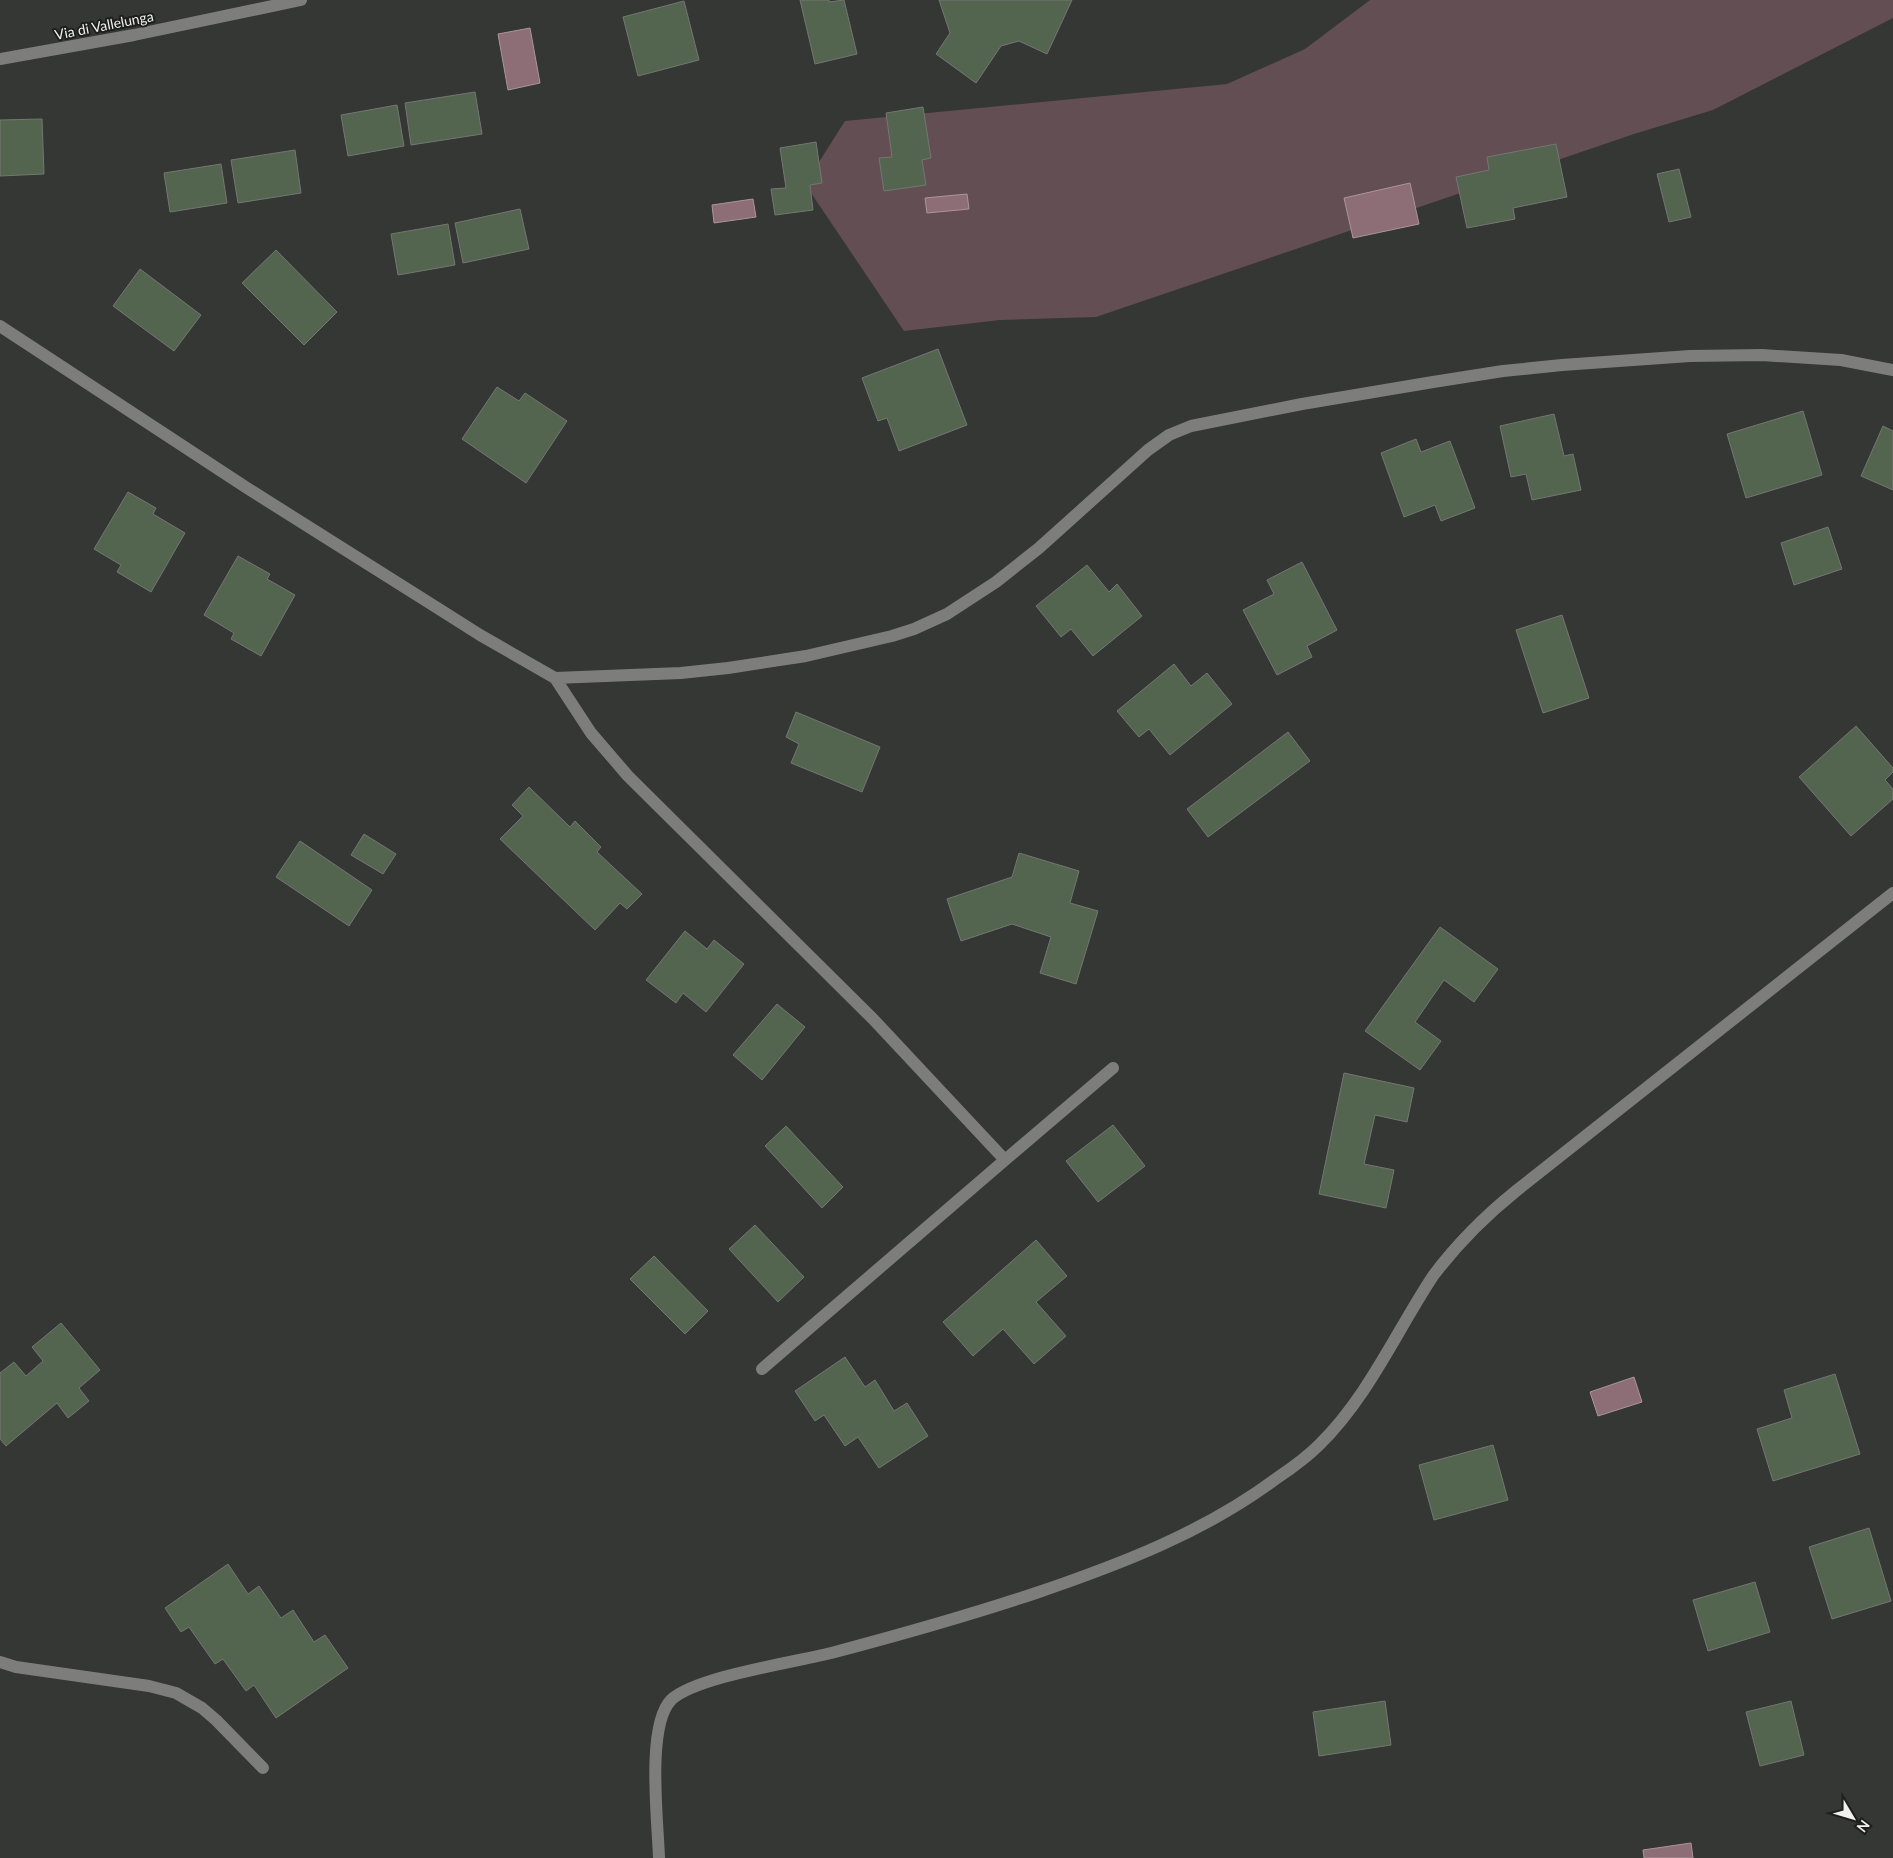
<svg xmlns="http://www.w3.org/2000/svg" width="1893" height="1858" font-family="Lato,sans-serif">
  <rect width="100%" height="100%" fill="#353734"/>
  <path fill="#624e53" d="M1370,0H1893V18L1713,110L1634,134L1096,317L1000,320L904,331L805,184L845,121L1227,84L1305,49Z"/>
  <path fill="#8d6e77" stroke="#ab959b" d="M530,28L540,83L508,90L498,34Z
    M1410,183L1419,224L1353,238L1344,198Z
    M967,194L969,209L927,213L925,198Z
    M753,199L756,217L714,223L712,205Z
    M1634,1377L1642,1402L1598,1416L1590,1392Z
    M1691,1843L1693,1858H1644L1643,1850Z"/>
  <path fill="#54654f" stroke="#747673" d="M800,0H829V2L844,0L857,54L815,64Z
    M939,0H1072L1047,54L1019,41L1001,46L976,83L936,54L950,33Z
    M684,1L699,60L638,76L623,17Z
    M475,92L482,134L411,145L405,103Z
    M397,105L404,146L348,156L341,115Z
    M923,107L931,158L922,160L926,185L884,191L879,158L892,157L886,113Z
    M42,119L44,174L0,176V120Z
    M816,142L822,183L810,185L813,210L775,215L771,189L786,188L780,148Z
    M1556,144L1567,197L1513,208L1515,219L1467,228L1456,177L1489,170L1487,157Z
    M295,150L301,193L238,203L231,160Z
    M221,164L227,203L170,212L164,173Z
    M1679,169L1691,217L1669,222L1657,174Z
    M520,209L529,249L463,263L455,223Z
    M448,224L455,265L398,275L391,234Z
    M276,250L337,312L304,345L242,283Z
    M140,269L201,315L174,351L113,306Z
    M938,349L967,425L899,451L887,418L878,421L862,378Z
    M497,387L519,401L525,393L567,421L526,483L462,439Z
    M1803,411L1822,475L1746,498L1727,434Z
    M1554,414L1564,456L1573,454L1581,490L1532,500L1526,474L1511,477L1500,426Z
    M1883,426L1893,431V490L1861,476Z
    M1416,439L1421,452L1450,441L1475,508L1441,521L1435,505L1404,517L1381,453Z
    M128,492L156,508L153,514L185,533L151,592L117,572L121,565L94,549Z
    M1828,527L1842,569L1794,585L1781,543Z
    M238,556L270,574L267,579L295,595L261,656L231,639L234,633L204,615Z
    M1302,562L1337,630L1307,646L1312,657L1277,675L1243,610L1274,594L1267,580Z
    M1087,565L1109,592L1117,584L1142,616L1093,656L1071,629L1061,637L1036,606Z
    M1562,615L1589,698L1543,713L1516,630Z
    M1174,664L1191,686L1207,673L1232,704L1170,755L1149,729L1139,737L1117,711Z
    M796,712L880,747L862,792L791,763L799,744L786,737Z
    M1856,726L1893,768V772L1885,780L1893,789V799L1851,836L1799,777Z
    M1288,732L1310,761L1208,837L1187,809Z
    M529,787L570,827L575,821L601,847L597,852L642,894L627,909L620,903L595,930L500,839L523,816L512,805Z
    M364,834L396,854L383,874L351,855Z
    M300,841L372,890L349,926L276,877Z
    M1019,853L1079,871L1070,903L1098,911L1076,984L1040,973L1051,937L1012,924L961,941L947,899L1012,877Z
    M1440,927L1498,969L1474,1002L1444,980L1415,1022L1441,1041L1420,1070L1365,1031Z
    M685,931L707,949L714,940L744,964L706,1012L683,993L676,1003L646,980Z
    M777,1004L805,1027L762,1080L733,1055Z
    M1344,1073L1414,1088L1407,1122L1375,1115L1364,1164L1394,1170L1386,1208L1319,1194Z
    M1113,1125L1145,1166L1098,1202L1066,1161Z
    M786,1126L843,1187L822,1208L765,1146Z
    M755,1225L804,1277L778,1302L729,1249Z
    M1036,1240L1067,1276L1036,1302L1066,1336L1034,1364L1003,1329L973,1356L943,1322Z
    M654,1256L708,1311L685,1334L630,1279Z
    M61,1323L100,1370L79,1388L89,1401L68,1418L57,1403L6,1446L0,1439V1373L14,1362L26,1376L43,1361L32,1347Z
    M845,1357L865,1387L875,1380L894,1411L907,1403L928,1436L879,1468L858,1437L845,1446L824,1415L815,1421L795,1391Z
    M1835,1374L1860,1454L1773,1481L1757,1429L1792,1418L1784,1390Z
    M1493,1445L1508,1500L1434,1520L1419,1465Z
    M1869,1528L1891,1601L1832,1619L1809,1547Z
    M228,1564L248,1594L259,1586L281,1618L293,1610L314,1642L325,1635L348,1668L276,1718L254,1685L246,1691L223,1659L215,1664L189,1627L181,1632L165,1608Z
    M1755,1582L1770,1632L1708,1651L1693,1600Z
    M1385,1701L1391,1745L1319,1756L1313,1712Z
    M1791,1701L1804,1755L1760,1766L1746,1712Z"/>
  <g fill="none" stroke-linecap="round" stroke-linejoin="round">
    <path stroke="#7d7e7c" stroke-width="12" d="M0,59L134,35L301,0
      M0,326L247,488L439,609L480,635L555,678L681,673L728,668L806,656L892,636L914,629L947,614L996,582L1039,548L1148,450L1169,435L1191,426L1302,404L1433,382L1503,371L1562,365L1690,356L1762,355L1841,360L1893,370
      M555,678L591,733L628,776L873,1019L1005,1160L1113,1068
      M762,1369L1005,1160
      M0,1662L16,1667L149,1686L176,1693L202,1708L216,1720L263,1768
      M659,1858C658,1822 646,1726 671,1700C696,1676 798,1662 835,1652C903,1634 970,1615 1036,1593C1121,1564 1205,1532 1277,1478C1292,1468 1307,1457 1319,1445C1368,1397 1396,1332 1433,1276C1457,1244 1485,1216 1516,1191L1893,893"/>
  </g>
  <g text-anchor="middle" dominant-baseline="central" stroke-width="4" stroke-linejoin="round" paint-order="stroke">
    <g font-size="14" fill="#f0f1ef" stroke="#1d1e1d">
      <text transform="translate(104 25) rotate(-11)">Via di Vallelunga</text>
    </g>
  </g>
  <g transform="translate(1853 1818) rotate(128)" stroke="#1d1e1d" stroke-width="4" paint-order="stroke">
  <path d="M0-4L9 19L0 12L-9 19Z" fill="#f0f1ef"/>
  <text y="-8" font-size="14" font-weight="bold" text-anchor="middle" fill="#f0f1ef">N</text>
  </g>
</svg>
